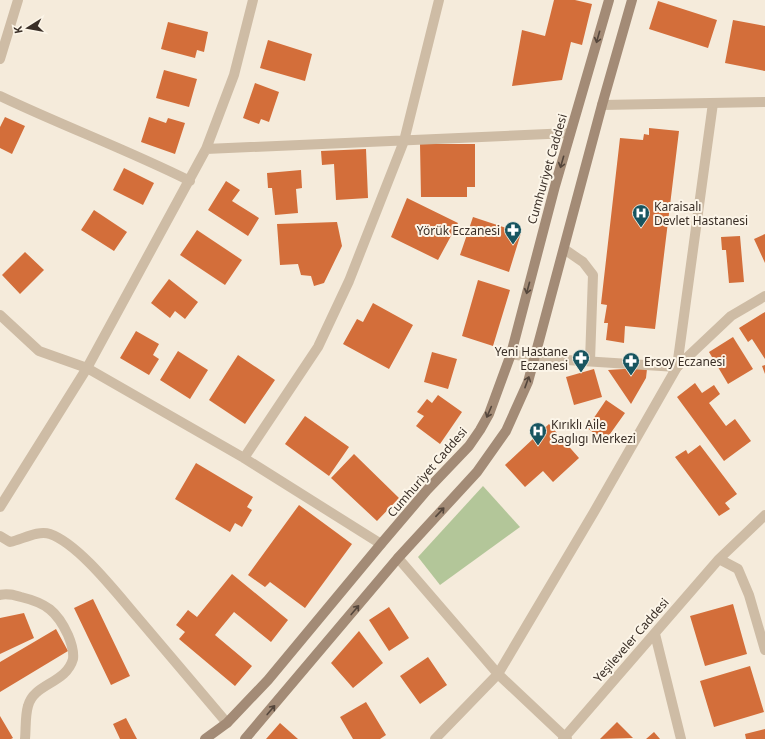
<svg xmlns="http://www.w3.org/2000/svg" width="765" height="739" font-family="'Noto Sans',sans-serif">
  <rect width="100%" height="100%" fill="#f5ebdb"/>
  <path fill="#b3c699" d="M483,486L520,527L440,585L418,557Z"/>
  <path fill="#d36e3a" d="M554,0H575L592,4L582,45L571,42L562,80L512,86L522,30L545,36Z
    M658,1L717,20L708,48L649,29Z
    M733,20L765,26V71L725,63Z
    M168,22L208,32L204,52L197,50L195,58L161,49Z
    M268,40L312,54L305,81L260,68Z
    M164,70L197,79L189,107L156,98Z
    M255,83L279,92L269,122L261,119L259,124L243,118Z
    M5,117L25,126L12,154L0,148V127Z
    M149,117L166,123L168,118L185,123L175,154L141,142Z
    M649,128L679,131L655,329L625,326L624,343L606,340L608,323H604L607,305L601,304L620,138L643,140L644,134L649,135Z
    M420,144H475V187H467V197H421Z
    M366,149L368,198L336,200L334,164L322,165L321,151Z
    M124,168L154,183L143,205L113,190Z
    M301,170L302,188L296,189L298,213L275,215L272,188H268L267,173Z
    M226,181L240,190L232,201L259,218L248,236L208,210Z
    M407,198L458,223L438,260L391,237Z
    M94,210L127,232L114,251L81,230Z
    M473,217L521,233L509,272L460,255Z
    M337,222L342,246L324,283L314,286L311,276L301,275L298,264L280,265L277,224Z
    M197,230L242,260L225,285L180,255Z
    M765,234V263L754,239Z
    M740,236L744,282L729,283L726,250H722L721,237Z
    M25,252L44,270L20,294L2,275Z
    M169,279L198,302L185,319L175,311L170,318L151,303Z
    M478,280L510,290L493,346L462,336Z
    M373,303L413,325L389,369L343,344L357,319L363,322Z
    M765,312V359L752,339L748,342L739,328Z
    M136,331L159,344L153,355L159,359L149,375L120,358Z
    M733,337L753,369L728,384L709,352Z
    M178,351L208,370L190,399L160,380Z
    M432,352L457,359L448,389L424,382Z
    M238,355L275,380L245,424L209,400Z
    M765,365V374L762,366Z
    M594,369L602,397L574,405L566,377Z
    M624,369H647L646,378L631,404L608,370Z
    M695,383L702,393L714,385L720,394L709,403L726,426L735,419L751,441L724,461L677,397Z
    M438,395L462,412L440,444L416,426L424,416L417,412L427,399L432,403Z
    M606,400L625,413L605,441L587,428Z
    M305,416L349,447L329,476L285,444Z
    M549,424L579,458L553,482L543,471L525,487L505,465Z
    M700,445L737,494L725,503L730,509L719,516L675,457L686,450L688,454Z
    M354,454L399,498L377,521L331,478Z
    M196,463L253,497L247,507L252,510L242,527L235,523L230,532L175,499Z
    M299,505L352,544L305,608L270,582L265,587L248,575Z
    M232,574L288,620L271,642L234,612L215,635L252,666L235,686L179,639L185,632L176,625L188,610L197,617Z
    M93,599L130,676L111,685L74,608Z
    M733,604L747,654L705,666L690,616Z
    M389,607L409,638L389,651L369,620Z
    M24,613L34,638L0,654V618Z
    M56,629L68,651L0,692V662Z
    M359,631L383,663L353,688L331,663Z
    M428,657L447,685L420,704L400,676Z
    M750,666L764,712L714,727L700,681Z
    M366,702L386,735L380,739H353L340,717Z
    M0,716L13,738L11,739H0Z
    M126,718L137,739H120L113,724Z
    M617,722L633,738L600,739Z
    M280,723L298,739H266Z
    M765,729V739H746L745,734Z
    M654,732L660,739H646Z"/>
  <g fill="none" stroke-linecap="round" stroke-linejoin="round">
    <path stroke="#cebca5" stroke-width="10" d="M564,249L583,262L593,275L590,361
      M677,367L713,103"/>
    <path stroke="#cebca5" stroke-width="10" d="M0,59L18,0
      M0,96C63,126 128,150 190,181
      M602,105L765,102
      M206,149L570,133
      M0,315L39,351L87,368L244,458L381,544
      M511,354L535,358L677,367
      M244,458L318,347L349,281L404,141L439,0
      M0,507L87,368L206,149L234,75L253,0
      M0,536L10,542C23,539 38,530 50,534C79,544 118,595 138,618C168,653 197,688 227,723
      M398,558L498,674L567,739
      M719,559L738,569L749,595L765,650
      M0,595C7,593 14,595 21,597C46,603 57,611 68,635C71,642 74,651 73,659C66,684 34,683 28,706C25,716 26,729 25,739
      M655,634L681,739
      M435,739L498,674L594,512L677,367L731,316L765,296
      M563,739L719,559L765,515"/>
    <path stroke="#a38b76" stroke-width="10" d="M205,739L227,723L268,680L381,544L427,490L469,446L480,430L489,414L511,354L555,186L609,0
      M245,739L398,558L477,472L506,431L528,382L602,105L632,0"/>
  </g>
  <defs><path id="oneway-shaft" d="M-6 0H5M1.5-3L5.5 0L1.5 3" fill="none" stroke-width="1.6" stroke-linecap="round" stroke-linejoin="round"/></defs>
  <g stroke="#54463b">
    <use href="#oneway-shaft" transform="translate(598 37) rotate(106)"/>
    <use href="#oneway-shaft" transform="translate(562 162) rotate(106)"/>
    <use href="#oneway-shaft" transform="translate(528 288) rotate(105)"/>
    <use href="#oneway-shaft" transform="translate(527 382) rotate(-70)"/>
    <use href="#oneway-shaft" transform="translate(489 412) rotate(113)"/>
    <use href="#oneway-shaft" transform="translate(440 512) rotate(-47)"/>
    <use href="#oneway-shaft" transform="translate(355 610) rotate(-50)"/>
    <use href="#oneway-shaft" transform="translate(271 710) rotate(-50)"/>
  </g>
  <defs>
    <g id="hospital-pin" transform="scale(0.9)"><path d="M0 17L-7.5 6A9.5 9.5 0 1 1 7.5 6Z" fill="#185560" stroke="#fcf5e8"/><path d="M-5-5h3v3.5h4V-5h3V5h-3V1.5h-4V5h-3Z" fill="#fff"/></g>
    <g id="pharmacy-pin" transform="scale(0.9)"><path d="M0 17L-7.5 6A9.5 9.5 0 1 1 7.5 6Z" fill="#185560" stroke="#fcf5e8"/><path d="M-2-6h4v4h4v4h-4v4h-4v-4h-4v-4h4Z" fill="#fff"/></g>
  </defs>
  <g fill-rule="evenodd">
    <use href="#hospital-pin" x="641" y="213"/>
    <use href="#pharmacy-pin" x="513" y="230"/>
    <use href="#pharmacy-pin" x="581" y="358"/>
    <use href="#pharmacy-pin" x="631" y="361"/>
    <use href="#hospital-pin" x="538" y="431"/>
  </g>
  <g text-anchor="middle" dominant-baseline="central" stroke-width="4" stroke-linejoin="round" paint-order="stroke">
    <g font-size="12" fill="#3a2f27" stroke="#fcf5e8">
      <text transform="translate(547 169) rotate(-74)">Cumhuriyet Caddesi</text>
      <text transform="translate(427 472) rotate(-49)">Cumhuriyet Caddesi</text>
      <text transform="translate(631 640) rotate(-49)">Yeşileveler Caddesi</text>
    </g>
    <g font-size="12" fill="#3a2f27" stroke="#fcf5e8" text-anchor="start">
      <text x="654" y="206">Karaisalı<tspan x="654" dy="14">Devlet Hastanesi</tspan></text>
      <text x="500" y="230" text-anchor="end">Yörük Eczanesi</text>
      <text x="568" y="351" text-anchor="end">Yeni Hastane<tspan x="568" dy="14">Eczanesi</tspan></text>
      <text x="644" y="361">Ersoy Eczanesi</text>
      <text x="551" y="424">Kırıklı Aile<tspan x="551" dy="14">Saglıgı Merkezi</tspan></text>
    </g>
  </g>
  <g transform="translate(28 28) rotate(259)" stroke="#fcf5e8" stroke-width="3" paint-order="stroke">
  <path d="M0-3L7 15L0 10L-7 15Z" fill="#3a2f27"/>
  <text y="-6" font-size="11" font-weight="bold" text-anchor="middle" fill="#3a2f27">K</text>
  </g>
</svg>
